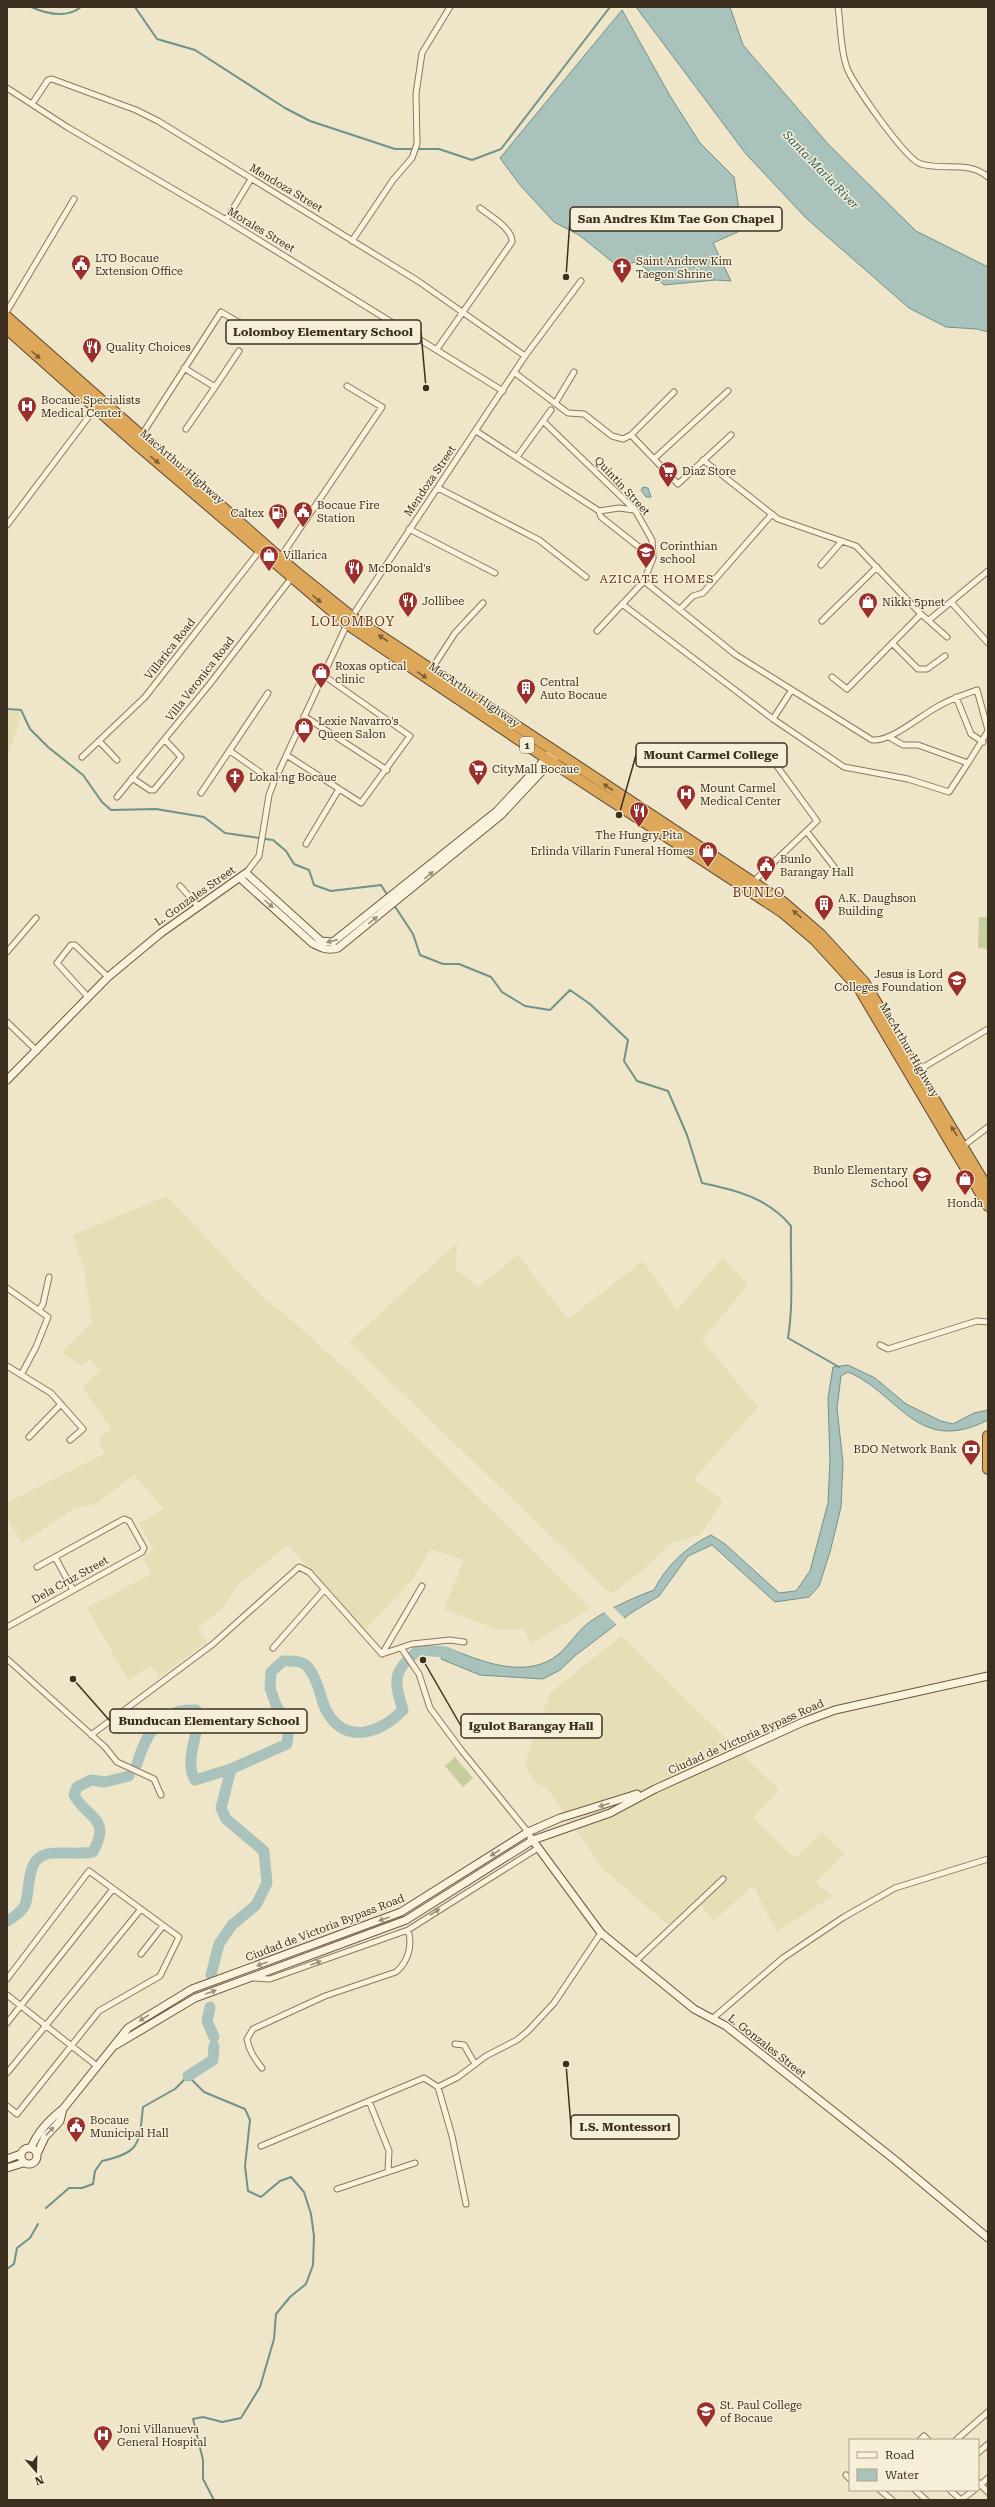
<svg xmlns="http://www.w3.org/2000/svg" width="995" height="2507" font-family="'Roboto Serif',serif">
  <rect width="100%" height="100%" fill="#efe5c8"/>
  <path fill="#e5dfb6" d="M7,711L18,712L21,717L7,757Z
    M167,1196L260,1295L288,1317L358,1380L591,1608L531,1644L524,1629L498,1630L444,1609L464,1560L431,1549L412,1580L365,1630L288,1545L238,1585L222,1609L197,1628L207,1642L159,1677L151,1666L128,1680L87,1608L152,1574L142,1557L154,1549L139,1523L164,1509L134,1475L96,1504L73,1509L22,1543L7,1518V1503L104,1454L99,1439L111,1429L82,1387L101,1371L90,1359L82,1366L61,1353L92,1323L84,1267L72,1235Z
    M457,1243L456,1269L478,1287L518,1255L568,1319L643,1261L677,1310L723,1257L748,1285L702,1340L758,1407L694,1479L723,1501L700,1535L672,1543L647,1567L611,1594L349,1342Z
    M621,1636L779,1790L753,1818L795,1858L822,1832L845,1854L815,1882L832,1896L777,1932L753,1885L714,1921L697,1900L668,1925L603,1869L546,1786L540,1787L524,1766L550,1693Z"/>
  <path fill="#c6ce9c" d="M979,917H988V949L978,948Z
    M455,1757L473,1778L463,1787L445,1766Z"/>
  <path fill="#a9c3bc" stroke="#6f928b" d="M636,7H730L743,45L828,144L916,231L988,267V332L977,329L946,327L909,308L806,218L746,154Z
    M622,10L670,96L700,143L734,177L742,230L713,243L731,281L715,280L664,285L637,261L620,268L579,235L554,222L520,185L500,158Z
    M643,487L648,488L651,497H646L641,490Z
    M848,1365L875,1378L906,1404L941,1421L953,1424L974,1413L988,1410V1420C917,1456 900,1394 848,1372L841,1376L837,1408L843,1463L841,1507L830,1552L819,1586L809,1597L775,1602L712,1545L688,1556L659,1596L631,1613L576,1655L560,1670L543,1679L480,1675L441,1659L446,1647C480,1661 526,1681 559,1654C570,1644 579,1629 591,1621C610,1608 633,1598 654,1590C667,1565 686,1547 711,1535L725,1544L779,1593L796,1591L810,1571L828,1503L830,1460L828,1398L833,1367Z"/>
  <path fill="#efe5c8" d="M613,1607L626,1620L618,1626L604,1612Z"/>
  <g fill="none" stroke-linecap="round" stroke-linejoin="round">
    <path stroke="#6f928b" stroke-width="2" d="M31,7C47,14 66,19 81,7
      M135,7L157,39L195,50L285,108L310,121L395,149H439L472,160L501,149L610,7
      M7,709L21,710L30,729L48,747L83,775L102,802L111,810L156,809L204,817L225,833L273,840L286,851L294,864L309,870L314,885L331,891L381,885L388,896
      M394,905L413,934L420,955L443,964H459L491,977L502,992L525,1006L550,1010L570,990L590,1004L628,1040L624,1061L637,1081L668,1091L687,1135L702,1183C736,1190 768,1198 791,1226C790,1264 794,1301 788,1338L839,1367
      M46,2208L69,2188H82L93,2184L95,2171L102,2161C141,2152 139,2144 143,2107L175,2089L188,2076L204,2092L245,2109L250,2120L245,2166L248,2191L261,2197L280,2181L291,2177L304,2192L311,2214L314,2236L313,2265L306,2284L290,2297L276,2314L274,2339L260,2387L241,2418L222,2422L203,2417L193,2419L203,2460V2479L214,2500
      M7,2269L14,2264L17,2248L30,2238L38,2224"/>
    <path stroke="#a9c3bc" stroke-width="11" d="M137,1764C146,1733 161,1708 196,1710L200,1714C198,1733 184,1762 195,1780L231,1769L287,1744L289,1726L276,1705L270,1688L271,1672L283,1661C293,1661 304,1660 310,1670C319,1682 320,1698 326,1710C345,1746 380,1733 403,1710C393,1680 393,1670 419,1650L445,1652L458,1658
      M7,1921C13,1918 22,1911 25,1905C31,1889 25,1859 47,1854C61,1851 77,1855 93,1852C112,1817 87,1819 74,1795L77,1787L91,1780L105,1782L129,1776
      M211,1975L219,1944L232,1925L256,1905L267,1883L264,1851L226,1819L221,1808L231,1769
      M210,2007L207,2021L214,2037
      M188,2076L213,2060L214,2046"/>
    <g stroke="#8c775d" stroke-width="7">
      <path id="street" d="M838,7C841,26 840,49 847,68C853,84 906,160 921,164C945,171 968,160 988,177
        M7,88L67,127L226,220L503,391
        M32,104L48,80L52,79L136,110L158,121L418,281L525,356
        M226,220L251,179
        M352,241L393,180L412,158L417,144L416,94L422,53L450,7
        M7,311L74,199
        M437,349L512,242C513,229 490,216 480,208
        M184,368L215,387L186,429
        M515,373L568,413L584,414L612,436L623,439L631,435L678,484L731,435
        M215,387L239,351
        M556,402L574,372
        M544,422L635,510L652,540L653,558L644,581L597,631
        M476,431L599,511L601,517L653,558
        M631,435L674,392
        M141,436L221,312L265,338
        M517,457L551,410
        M655,458L728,391
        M703,460L778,519L856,546L921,614L847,689L832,677
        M438,488L539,540L586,577
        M599,511L619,508L634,510
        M7,525L96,407
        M409,529L495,573
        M280,558L382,407L347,386
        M821,565L842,541
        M644,581L736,655L872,740C891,742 920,716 937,707C950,699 963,695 977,690L988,730
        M951,602L988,643
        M622,604L773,719L844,767L908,779L949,792L968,763L918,745H903L889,737
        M680,609L693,596L703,593L772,514
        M921,614L947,637
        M929,620L988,571
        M822,621L877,567
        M892,643L918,669H927L945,656
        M431,670L455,633L483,603
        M956,697L971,734L983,742
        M304,716L387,770
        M773,719L791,691
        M99,741L117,760
        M230,751L274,782
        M288,756L361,803L410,736L323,675
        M82,757L145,697L261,549
        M968,763L988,731
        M132,778L150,790H154L181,757L165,740
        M201,793L268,693
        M117,797L209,685L293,576
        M807,832L835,868
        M306,844L339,789
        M246,873L259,856L269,795L274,782L347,624L525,356L581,281
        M752,883L817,821L766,751
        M180,886L198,906
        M7,952L36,918
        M88,997L57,963L71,945H75L108,977
        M7,1022L37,1051
        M917,1071L988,1029
        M962,1147L988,1127
        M7,1288L48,1317L36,1347L21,1375
        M39,1310L43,1304L49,1277
        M880,1345L888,1349L977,1321L988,1322
        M7,1366L51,1393L83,1429L70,1440
        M29,1437L61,1404
        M37,1567L55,1557L73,1590
        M7,1627L142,1552L144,1548L129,1521L124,1519L55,1557
        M273,1648L324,1590
        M402,1649L419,1674L430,1708L462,1751L528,1832
        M382,1654L412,1644L450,1640L464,1642
        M382,1654L422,1586
        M7,1659L105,1747L117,1762L154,1779L161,1795
        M91,1735L213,1644L299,1567L309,1572L382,1654
        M141,1954L163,1926
        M636,1961L723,1879
        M253,1978L270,1979L408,1930L538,1848
        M7,1979L89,1871L179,1937L160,1976L99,2011L17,2114L7,2106
        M7,1995L97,2066
        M712,2019L783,1958L844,1917L895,1888L988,1859
        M7,2023L113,1889
        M455,2044L464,2045L475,2064
        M262,2068C255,2059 249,2051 247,2039L253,2029L325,1996L396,1972C408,1962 413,1945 408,1930
        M7,2073L141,1909
        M438,2087L458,2077L486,2056L517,2040L528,2031L554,2003L601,1933
        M369,2101L389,2151L388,2170
        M261,2146L424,2078L438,2087L452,2136L466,2204
        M337,2189L415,2163
        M920,2440L924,2436L928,2440
        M956,2440L988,2412
        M978,2453L988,2444
        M846,2475L850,2479
        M978,2482L988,2492
        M978,2487L988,2478
        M880,2490L892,2500
        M915,2490L926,2500
        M950,2490L961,2500
        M961,2500L974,2490"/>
    </g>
    <g stroke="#6e5840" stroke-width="9">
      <path id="secondary" d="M240,878L312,943C321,948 327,951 338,948L501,815L558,754
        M7,1080L108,977L161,933L246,873L321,941L333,942L497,811L549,755
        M531,1838L601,1933L694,2009L726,2026L895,2160L988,2238
        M116,2045L195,1998L406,1920L533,1840L610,1813L655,1789L803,1722L835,1710L988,1676
        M21 2156a8 8 0 1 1 16 0a8 8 0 1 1-16 0Z
        M31,2148C37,2133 50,2119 63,2109L128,2028L192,1989L401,1912L528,1832L560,1818L637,1794
        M37,2154L45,2137L60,2121L63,2109
        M7,2159L21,2154
        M7,2168L23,2163"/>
    </g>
    <g stroke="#5a4531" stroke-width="12">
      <path id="highway" d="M7,317L296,572L352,617L783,902L820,934L864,982L988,1189
        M7,329L135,443L347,624L546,758L782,912L815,940L859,988L988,1206
        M988,1436V1469"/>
    </g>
    <use href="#street" stroke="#f9f2dc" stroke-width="5"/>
    <use href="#secondary" stroke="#f9f2dc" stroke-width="7"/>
    <use href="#highway" stroke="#dda85a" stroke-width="10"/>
  </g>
  <defs><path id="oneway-solid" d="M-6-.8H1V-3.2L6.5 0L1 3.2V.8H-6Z"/></defs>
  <g fill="#7c5f37">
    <use href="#oneway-solid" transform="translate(36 355) rotate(42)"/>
    <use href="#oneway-solid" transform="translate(155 460) rotate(41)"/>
    <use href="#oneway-solid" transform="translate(317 599) rotate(40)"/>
    <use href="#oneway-solid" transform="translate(383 638) rotate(-147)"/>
    <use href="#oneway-solid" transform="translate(422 675) rotate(34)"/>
    <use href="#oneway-solid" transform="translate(608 787) rotate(-146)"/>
    <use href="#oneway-solid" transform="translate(797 914) rotate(-140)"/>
    <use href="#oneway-solid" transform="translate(954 1131) rotate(-122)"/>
  </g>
  <g fill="#9a907e">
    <use href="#oneway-solid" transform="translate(429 875) rotate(-39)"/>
    <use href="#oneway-solid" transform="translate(269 904) rotate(42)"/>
    <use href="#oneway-solid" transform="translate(373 920) rotate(-39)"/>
    <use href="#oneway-solid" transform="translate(332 941) rotate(167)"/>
    <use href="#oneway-solid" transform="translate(604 1805) rotate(163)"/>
    <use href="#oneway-solid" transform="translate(495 1853) rotate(147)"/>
    <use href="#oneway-solid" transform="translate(435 1912) rotate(-32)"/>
    <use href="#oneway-solid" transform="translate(384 1919) rotate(160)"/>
    <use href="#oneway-solid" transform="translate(316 1963) rotate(-20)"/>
    <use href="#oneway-solid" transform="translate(262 1964) rotate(160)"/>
    <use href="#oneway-solid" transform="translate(211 1992) rotate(-20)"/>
    <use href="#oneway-solid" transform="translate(144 2018) rotate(148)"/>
    <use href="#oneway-solid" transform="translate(50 2131) rotate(-47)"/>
  </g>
  <defs>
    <g id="civic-pin" transform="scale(1)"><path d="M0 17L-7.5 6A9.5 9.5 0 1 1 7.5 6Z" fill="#9b2f2c" stroke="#f6efd8"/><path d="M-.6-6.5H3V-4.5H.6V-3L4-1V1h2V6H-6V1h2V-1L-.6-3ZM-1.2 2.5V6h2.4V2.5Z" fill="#fff"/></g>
    <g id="church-pin" transform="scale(1)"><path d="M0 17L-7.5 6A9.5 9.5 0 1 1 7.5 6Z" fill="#9b2f2c" stroke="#f6efd8"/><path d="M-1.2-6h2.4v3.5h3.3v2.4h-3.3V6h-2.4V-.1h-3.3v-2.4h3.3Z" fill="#fff"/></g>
    <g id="restaurant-pin" transform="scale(1)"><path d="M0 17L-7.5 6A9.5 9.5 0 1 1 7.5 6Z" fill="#9b2f2c" stroke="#f6efd8"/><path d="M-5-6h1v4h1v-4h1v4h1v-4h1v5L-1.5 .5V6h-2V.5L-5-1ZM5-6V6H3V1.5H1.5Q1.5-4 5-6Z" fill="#fff"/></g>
    <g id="hospital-pin" transform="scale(1)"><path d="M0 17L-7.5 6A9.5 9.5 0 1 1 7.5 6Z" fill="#9b2f2c" stroke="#f6efd8"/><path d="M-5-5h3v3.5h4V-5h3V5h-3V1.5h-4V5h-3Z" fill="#fff"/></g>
    <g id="supermarket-pin" transform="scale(1)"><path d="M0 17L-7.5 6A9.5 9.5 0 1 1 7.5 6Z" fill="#9b2f2c" stroke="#f6efd8"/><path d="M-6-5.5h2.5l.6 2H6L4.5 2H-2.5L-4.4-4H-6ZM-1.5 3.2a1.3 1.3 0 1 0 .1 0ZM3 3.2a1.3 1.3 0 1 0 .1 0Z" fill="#fff"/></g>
    <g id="fuel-pin" transform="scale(1)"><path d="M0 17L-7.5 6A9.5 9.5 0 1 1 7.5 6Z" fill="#9b2f2c" stroke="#f6efd8"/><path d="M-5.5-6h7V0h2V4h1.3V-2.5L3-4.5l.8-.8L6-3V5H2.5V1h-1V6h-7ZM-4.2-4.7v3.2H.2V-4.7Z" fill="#fff"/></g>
    <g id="school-pin" transform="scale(1)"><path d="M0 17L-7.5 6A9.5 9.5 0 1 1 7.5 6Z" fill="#9b2f2c" stroke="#f6efd8"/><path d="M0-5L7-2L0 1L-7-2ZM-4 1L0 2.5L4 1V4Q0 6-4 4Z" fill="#fff"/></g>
    <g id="shop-pin" transform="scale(1)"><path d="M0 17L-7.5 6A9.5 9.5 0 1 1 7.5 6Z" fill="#9b2f2c" stroke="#f6efd8"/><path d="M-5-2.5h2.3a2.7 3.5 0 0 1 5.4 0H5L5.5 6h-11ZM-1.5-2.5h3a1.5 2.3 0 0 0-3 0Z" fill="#fff"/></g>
    <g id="building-pin" transform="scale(1)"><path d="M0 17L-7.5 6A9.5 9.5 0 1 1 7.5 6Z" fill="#9b2f2c" stroke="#f6efd8"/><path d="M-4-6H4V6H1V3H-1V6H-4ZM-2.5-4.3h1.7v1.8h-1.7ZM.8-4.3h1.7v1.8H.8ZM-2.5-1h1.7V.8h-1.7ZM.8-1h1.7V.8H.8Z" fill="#fff"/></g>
    <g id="university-pin" transform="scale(1)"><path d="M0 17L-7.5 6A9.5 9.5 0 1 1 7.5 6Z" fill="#9b2f2c" stroke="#f6efd8"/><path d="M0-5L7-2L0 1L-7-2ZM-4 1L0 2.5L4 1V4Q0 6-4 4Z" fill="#fff"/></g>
    <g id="bank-pin" transform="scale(1)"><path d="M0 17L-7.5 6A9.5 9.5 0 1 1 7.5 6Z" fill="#9b2f2c" stroke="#f6efd8"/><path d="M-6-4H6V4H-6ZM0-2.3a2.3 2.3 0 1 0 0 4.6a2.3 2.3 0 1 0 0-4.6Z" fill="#fff"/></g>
  </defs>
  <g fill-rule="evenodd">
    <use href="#civic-pin" x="81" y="264"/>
    <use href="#church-pin" x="622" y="267"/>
    <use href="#restaurant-pin" x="92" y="347"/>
    <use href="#hospital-pin" x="27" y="406"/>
    <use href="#supermarket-pin" x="668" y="471"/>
    <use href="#civic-pin" x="303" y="511"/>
    <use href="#fuel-pin" x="278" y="513"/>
    <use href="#school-pin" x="646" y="552"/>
    <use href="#shop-pin" x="269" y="555"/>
    <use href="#restaurant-pin" x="354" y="568"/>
    <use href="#restaurant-pin" x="408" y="601"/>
    <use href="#shop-pin" x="868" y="602"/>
    <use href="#shop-pin" x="321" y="672"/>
    <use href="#building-pin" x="526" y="688"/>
    <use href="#shop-pin" x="304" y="727"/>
    <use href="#supermarket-pin" x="478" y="769"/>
    <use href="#church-pin" x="235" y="777"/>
    <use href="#hospital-pin" x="686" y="794"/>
    <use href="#restaurant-pin" x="639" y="811"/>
    <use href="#shop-pin" x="708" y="851"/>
    <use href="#civic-pin" x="766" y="865"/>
    <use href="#building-pin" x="824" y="904"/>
    <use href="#university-pin" x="957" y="980"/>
    <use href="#school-pin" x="922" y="1176"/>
    <use href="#shop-pin" x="965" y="1179"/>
    <use href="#bank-pin" x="971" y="1449"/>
    <use href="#civic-pin" x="76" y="2126"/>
    <use href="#university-pin" x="706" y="2411"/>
    <use href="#hospital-pin" x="103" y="2435"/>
  </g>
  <g text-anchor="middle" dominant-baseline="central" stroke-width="3" stroke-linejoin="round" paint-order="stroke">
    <rect fill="#f6efd8" stroke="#746957" stroke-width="1" x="520" y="737" width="14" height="16" rx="3"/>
    <g font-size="10" font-weight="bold" fill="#3c2f20">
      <text x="527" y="745">1</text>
    </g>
    <g font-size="11" fill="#3c2f20" stroke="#f6efd8">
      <text transform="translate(286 188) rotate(31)">Mendoza Street</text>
      <text transform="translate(261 230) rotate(31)">Morales Street</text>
      <text transform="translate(182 467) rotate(41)">MacArthur Highway</text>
      <text transform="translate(430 481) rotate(-56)">Mendoza Street</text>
      <text transform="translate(622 486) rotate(47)">Quintin Street</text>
      <text transform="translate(170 649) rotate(-52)">Villarica Road</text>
      <text transform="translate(200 679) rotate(-52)">Villa Veronica Road</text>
      <text transform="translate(474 695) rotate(34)">MacArthur Highway</text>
      <text transform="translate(195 896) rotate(-35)">L. Gonzales Street</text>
      <text transform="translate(909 1050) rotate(60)">MacArthur Highway</text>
      <text transform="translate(70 1580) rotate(-29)">Dela Cruz Street</text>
      <text transform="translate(746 1737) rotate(-24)">Ciudad de Victoria Bypass Road</text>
      <text transform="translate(325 1928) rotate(-21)">Ciudad de Victoria Bypass Road</text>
      <text transform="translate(767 2046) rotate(38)">L. Gonzales Street</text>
    </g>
    <g font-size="11" fill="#3c2f20" stroke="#f6efd8" text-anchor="start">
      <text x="95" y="258">LTO Bocaue<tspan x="95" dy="13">Extension Office</tspan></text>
      <text x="636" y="261">Saint Andrew Kim<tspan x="636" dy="13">Taegon Shrine</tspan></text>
      <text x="106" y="347">Quality Choices</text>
      <text x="41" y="400">Bocaue Specialists<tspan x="41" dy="13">Medical Center</tspan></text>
      <text x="682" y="471">Diaz Store</text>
      <text x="317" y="505">Bocaue Fire<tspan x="317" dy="13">Station</tspan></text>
      <text x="264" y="513" text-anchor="end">Caltex</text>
      <text x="660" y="546">Corinthian<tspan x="660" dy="13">school</tspan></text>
      <text x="283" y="555">Villarica</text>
      <text x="368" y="568">McDonald's</text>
      <text x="422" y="601">Jollibee</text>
      <text x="882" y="602">Nikki 5pnet</text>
      <text x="335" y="666">Roxas optical<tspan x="335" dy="13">clinic</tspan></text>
      <text x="540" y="682">Central<tspan x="540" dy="13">Auto Bocaue</tspan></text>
      <text x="318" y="721">Lexie Navarro's<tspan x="318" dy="13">Queen Salon</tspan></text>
      <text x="492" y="769">CityMall Bocaue</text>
      <text x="249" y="777">Lokal ng Bocaue</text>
      <text x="700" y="788">Mount Carmel<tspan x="700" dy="13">Medical Center</tspan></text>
      <text x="639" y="835" text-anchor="middle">The Hungry Pita</text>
      <text x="694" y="851" text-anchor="end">Erlinda Villarin Funeral Homes</text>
      <text x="780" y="859">Bunlo<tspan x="780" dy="13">Barangay Hall</tspan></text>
      <text x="838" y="898">A.K. Daughson<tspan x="838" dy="13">Building</tspan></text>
      <text x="943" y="974" text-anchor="end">Jesus is Lord<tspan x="943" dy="13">Colleges Foundation</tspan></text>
      <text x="908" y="1170" text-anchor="end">Bunlo Elementary<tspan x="908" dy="13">School</tspan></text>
      <text x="965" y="1203" text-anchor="middle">Honda</text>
      <text x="957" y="1449" text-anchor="end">BDO Network Bank</text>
      <text x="90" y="2120">Bocaue<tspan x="90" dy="13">Municipal Hall</tspan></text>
      <text x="720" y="2405">St. Paul College<tspan x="720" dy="13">of Bocaue</tspan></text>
      <text x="117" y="2429">Joni Villanueva<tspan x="117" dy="13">General Hospital</tspan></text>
    </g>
    <g font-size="12" font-style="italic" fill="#305c5a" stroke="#f6efd8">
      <text transform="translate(821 170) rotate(46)">Santa Maria River</text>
    </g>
    <g font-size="12" letter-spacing="1" fill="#69311f" stroke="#f6efd8">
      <text x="657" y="579">AZICATE HOMES</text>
    </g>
    <g font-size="13" letter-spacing="1" fill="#69311f" stroke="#f6efd8">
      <text x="353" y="621">LOLOMBOY</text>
      <text x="759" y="892">BUNLO</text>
    </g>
  </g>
  <path fill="none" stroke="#3c2f20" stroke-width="1.5" d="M566 277L570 219M426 388L421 332M619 815L636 755M73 1679L110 1721M423 1660L461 1726M566 2064L571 2127"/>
  <g fill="#3c2f20" stroke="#f6efd8" stroke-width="1.5">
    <circle cx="566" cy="277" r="4"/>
    <circle cx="426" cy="388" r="4"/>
    <circle cx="619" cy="815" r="4"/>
    <circle cx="73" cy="1679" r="4"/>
    <circle cx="423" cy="1660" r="4"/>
    <circle cx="566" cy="2064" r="4"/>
  </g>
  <g fill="#f6efd8" stroke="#3c2f20" stroke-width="1.5">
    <rect x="570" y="207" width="212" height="24" rx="4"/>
    <rect x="226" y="320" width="195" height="24" rx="4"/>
    <rect x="636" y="743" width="151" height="24" rx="4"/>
    <rect x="110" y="1709" width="197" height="24" rx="4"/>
    <rect x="461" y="1714" width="141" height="24" rx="4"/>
    <rect x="571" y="2115" width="108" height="24" rx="4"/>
  </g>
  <g font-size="12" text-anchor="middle" font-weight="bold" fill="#3c2f20">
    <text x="676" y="223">San Andres Kim Tae Gon Chapel</text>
    <text x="323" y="336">Lolomboy Elementary School</text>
    <text x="711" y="759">Mount Carmel College</text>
    <text x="209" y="1725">Bunducan Elementary School</text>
    <text x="531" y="1730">Igulot Barangay Hall</text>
    <text x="625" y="2131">I.S. Montessori</text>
  </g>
  <rect width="995" height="2507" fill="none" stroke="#3c2f20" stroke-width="16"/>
  <rect x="849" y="2439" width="130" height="52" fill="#f6efd8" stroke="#aca28e"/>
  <rect x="857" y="2452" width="20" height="6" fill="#f9f2dc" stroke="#aca28e"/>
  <text x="885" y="2459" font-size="12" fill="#3c2f20">Road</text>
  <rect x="857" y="2469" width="20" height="12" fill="#a9c3bc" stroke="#aca28e"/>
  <text x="885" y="2479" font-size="12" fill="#3c2f20">Water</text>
  <g transform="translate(36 2471) rotate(160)" stroke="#f6efd8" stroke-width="3" paint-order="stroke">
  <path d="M0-3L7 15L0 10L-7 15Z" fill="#3c2f20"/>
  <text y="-6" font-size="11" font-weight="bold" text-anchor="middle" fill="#3c2f20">N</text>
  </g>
</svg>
